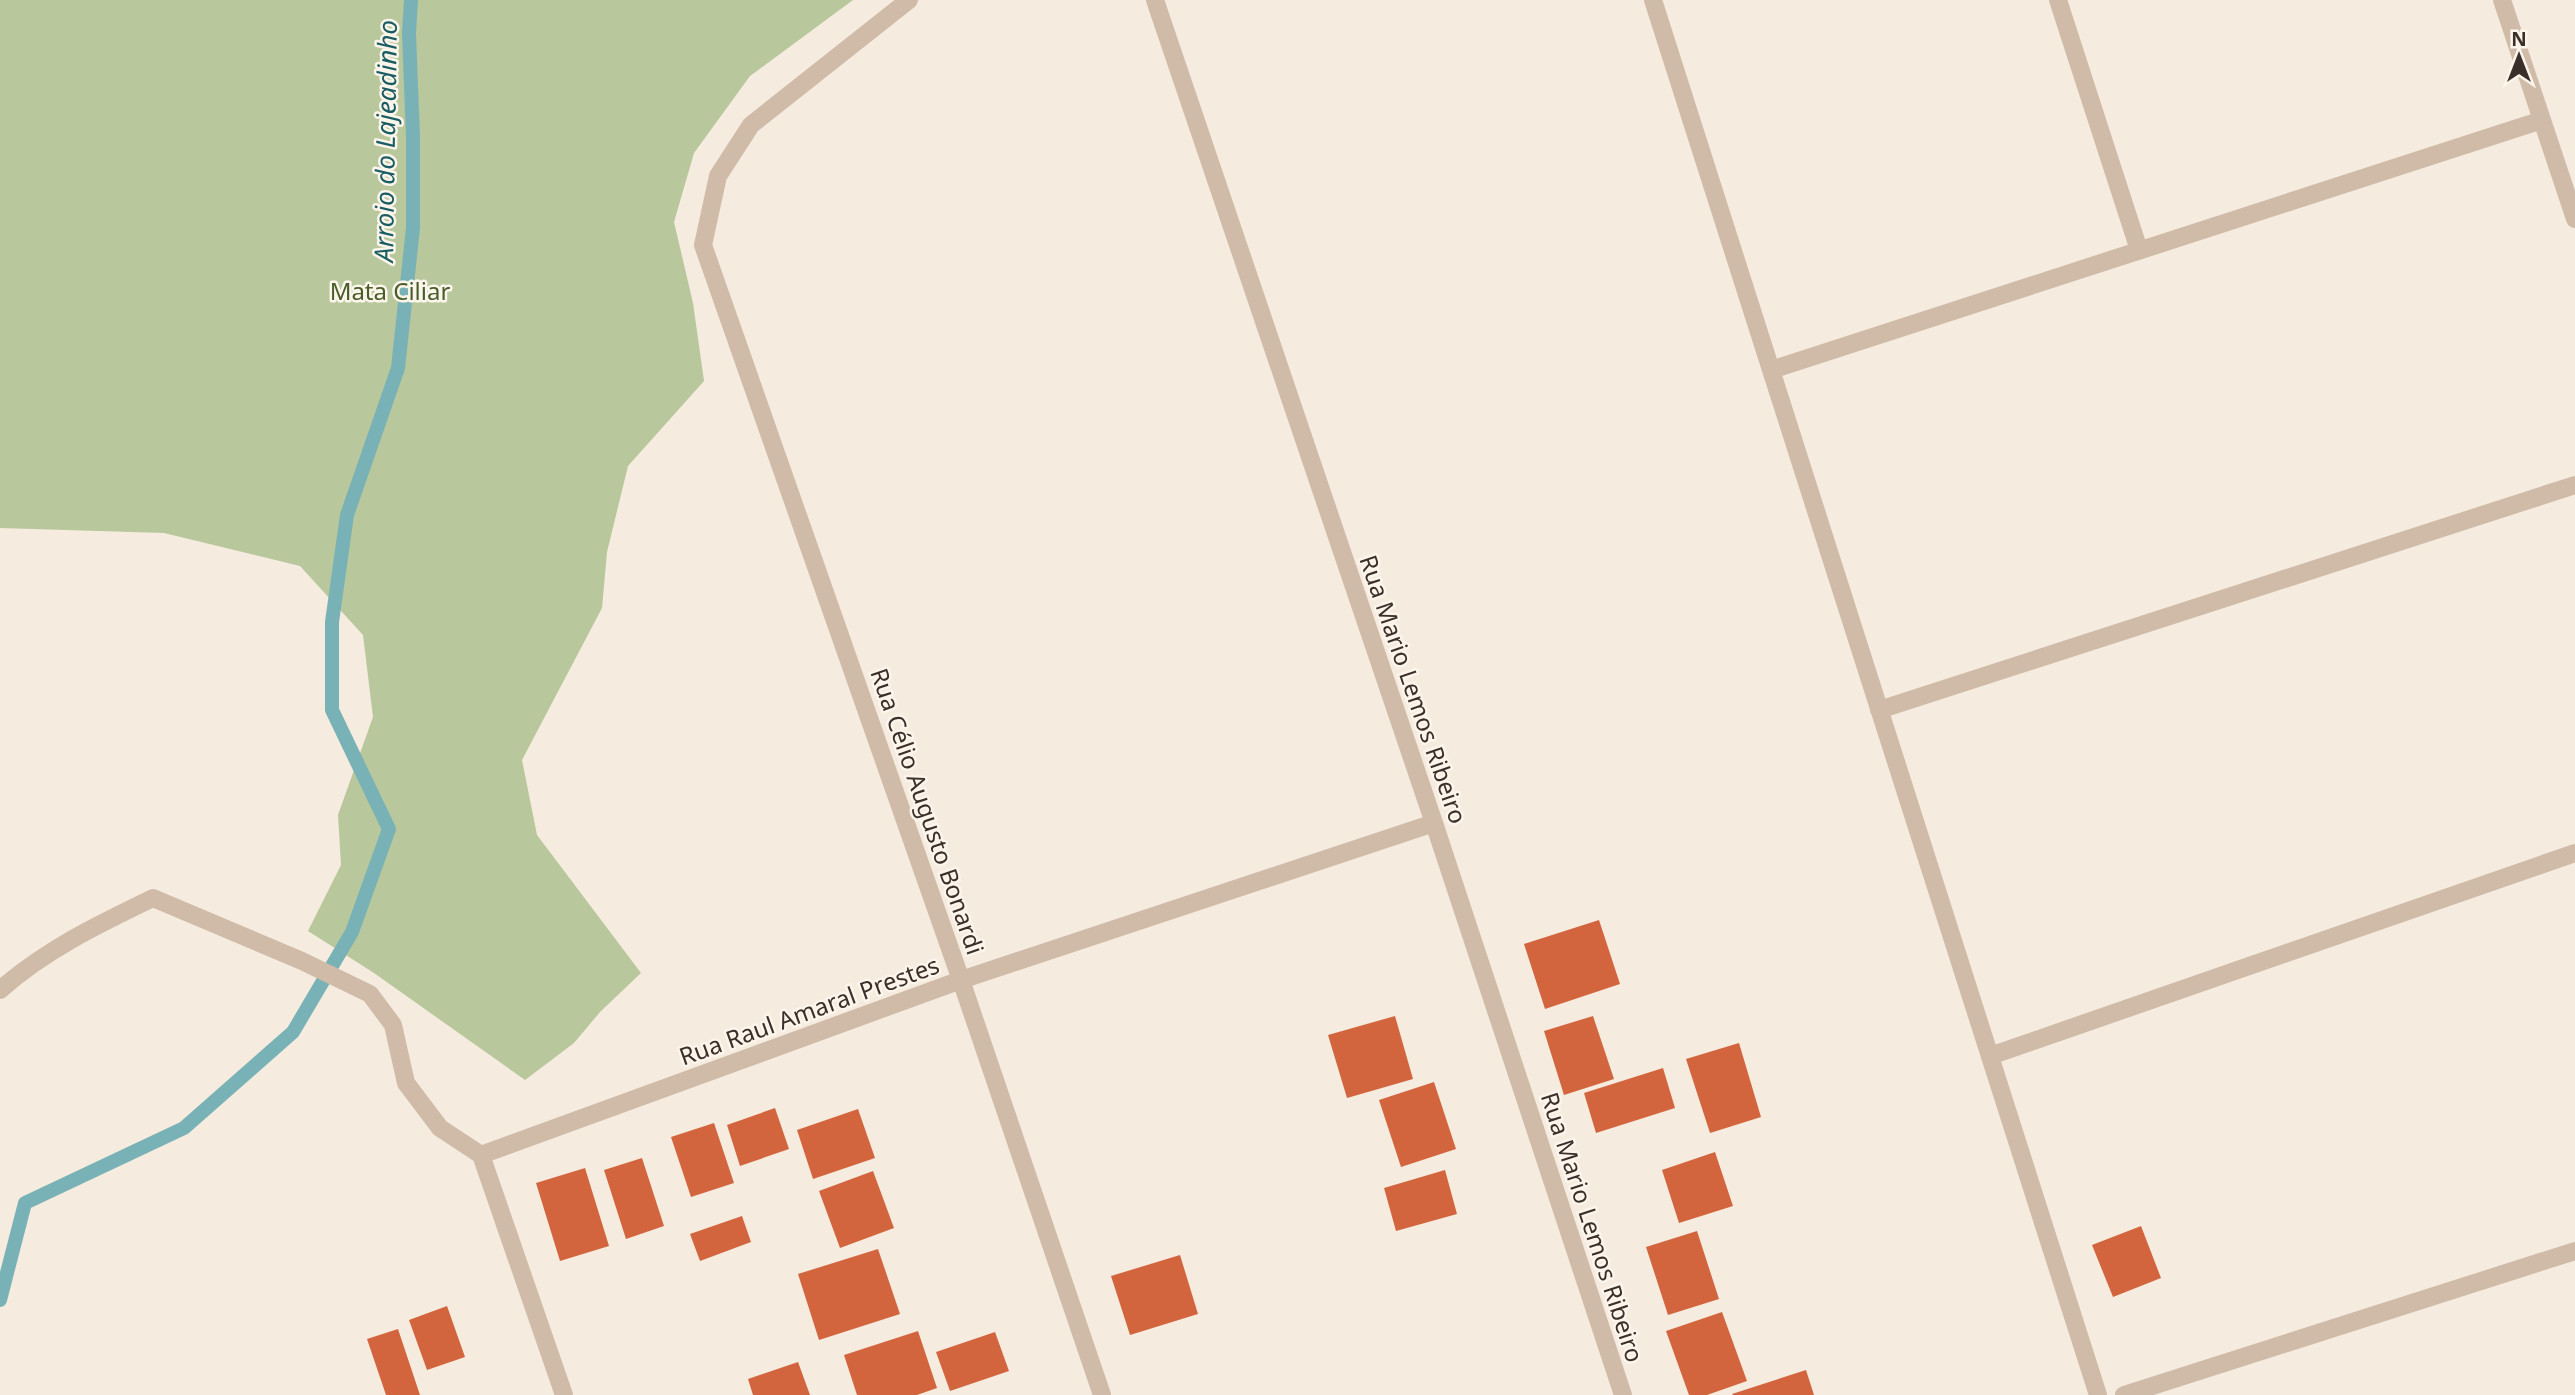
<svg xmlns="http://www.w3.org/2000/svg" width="2575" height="1395" font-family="'Noto Sans',sans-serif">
  <rect width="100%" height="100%" fill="#f5ebde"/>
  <path fill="#b8c79c" d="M0,0H853L750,76L694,153L674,222L693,303L704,381L628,466L607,552L602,608L522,760L537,835L641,973L600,1012L574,1043L525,1080L374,973L308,931L341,865L338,815L373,717L363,635L300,566L164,533L0,528Z"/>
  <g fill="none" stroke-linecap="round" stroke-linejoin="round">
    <path stroke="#79b2b6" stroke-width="14" d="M0,1300L25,1203L184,1128L293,1032L352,932L389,829L332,710V622L347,515L398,368L413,228V137L409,33L411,0"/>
  </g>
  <path fill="#d3653e" d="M1599,920L1620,984L1545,1009L1524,944Z
    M1395,1016L1413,1079L1347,1098L1328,1035Z
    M1593,1016L1614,1079L1564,1095L1544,1031Z
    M1739,1043L1761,1117L1710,1133L1686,1059Z
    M1663,1068L1675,1108L1596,1133L1584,1093Z
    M1434,1082L1456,1149L1401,1167L1379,1100Z
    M775,1108L789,1149L740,1166L727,1125Z
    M858,1109L875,1158L813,1179L797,1130Z
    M714,1123L734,1183L691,1197L671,1137Z
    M1715,1152L1733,1206L1679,1223L1662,1170Z
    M642,1158L664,1226L626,1239L604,1170Z
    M585,1168L609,1246L560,1261L536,1183Z
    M1445,1170L1457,1214L1396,1231L1384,1188Z
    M873,1171L894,1228L840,1248L819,1191Z
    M742,1216L751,1242L700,1261L690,1234Z
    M2141,1226L2161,1278L2113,1297L2092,1245Z
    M1697,1231L1719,1299L1668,1315L1646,1247Z
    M878,1249L900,1314L819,1340L798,1274Z
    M1180,1255L1198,1314L1130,1335L1111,1276Z
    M447,1306L465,1357L427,1370L409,1320Z
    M1722,1312L1747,1381L1707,1395H1689L1666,1331Z
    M398,1329L420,1395H386L367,1339Z
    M918,1331L937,1388L917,1395H857L844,1355Z
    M995,1332L1009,1371L950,1391L936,1352Z
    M798,1362L810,1395H753L748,1379Z
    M1806,1370L1814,1395H1733L1732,1394Z"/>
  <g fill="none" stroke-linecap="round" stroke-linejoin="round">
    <path stroke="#cfbba8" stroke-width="18" d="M909,0L751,125L718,176L703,245L961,980L1102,1395
      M1155,0L1434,823L1623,1395
      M1653,0L2098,1395
      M2058,0L2139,250
      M2502,0L2575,219
      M1771,370L2542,120
      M1879,710L2575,485
      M0,990C45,950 99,924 153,898L302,961L370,994L393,1025L406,1083L440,1128L481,1155
      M1990,1056L2575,853
      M481,1155L961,980L1434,823
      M481,1155L564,1395
      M2124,1395L2575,1251"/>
  </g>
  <g text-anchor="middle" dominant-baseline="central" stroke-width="5" stroke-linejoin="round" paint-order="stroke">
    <g font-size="24" fill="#495d2a" stroke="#fcf5eb">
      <text x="390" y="290">Mata Ciliar</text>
    </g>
    <g font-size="24" fill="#3c2f29" stroke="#fcf5eb">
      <text transform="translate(1414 689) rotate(71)">Rua Mario Lemos Ribeiro</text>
      <text transform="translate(928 811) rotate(71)">Rua Célio Augusto Bonardi</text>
      <text transform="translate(809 1010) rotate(-20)">Rua Raul Amaral Prestes</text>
      <text transform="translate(1593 1227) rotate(72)">Rua Mario Lemos Ribeiro</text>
    </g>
    <g font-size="26" font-style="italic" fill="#195c62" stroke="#fcf5eb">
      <text transform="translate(385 141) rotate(-89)">Arroio do Lajeadinho</text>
    </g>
  </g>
  <g transform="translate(2519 56)" stroke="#fcf5eb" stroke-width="5" paint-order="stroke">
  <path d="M0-5L12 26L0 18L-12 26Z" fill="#3c2f29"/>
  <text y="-10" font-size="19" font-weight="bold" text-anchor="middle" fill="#3c2f29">N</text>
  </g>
</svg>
